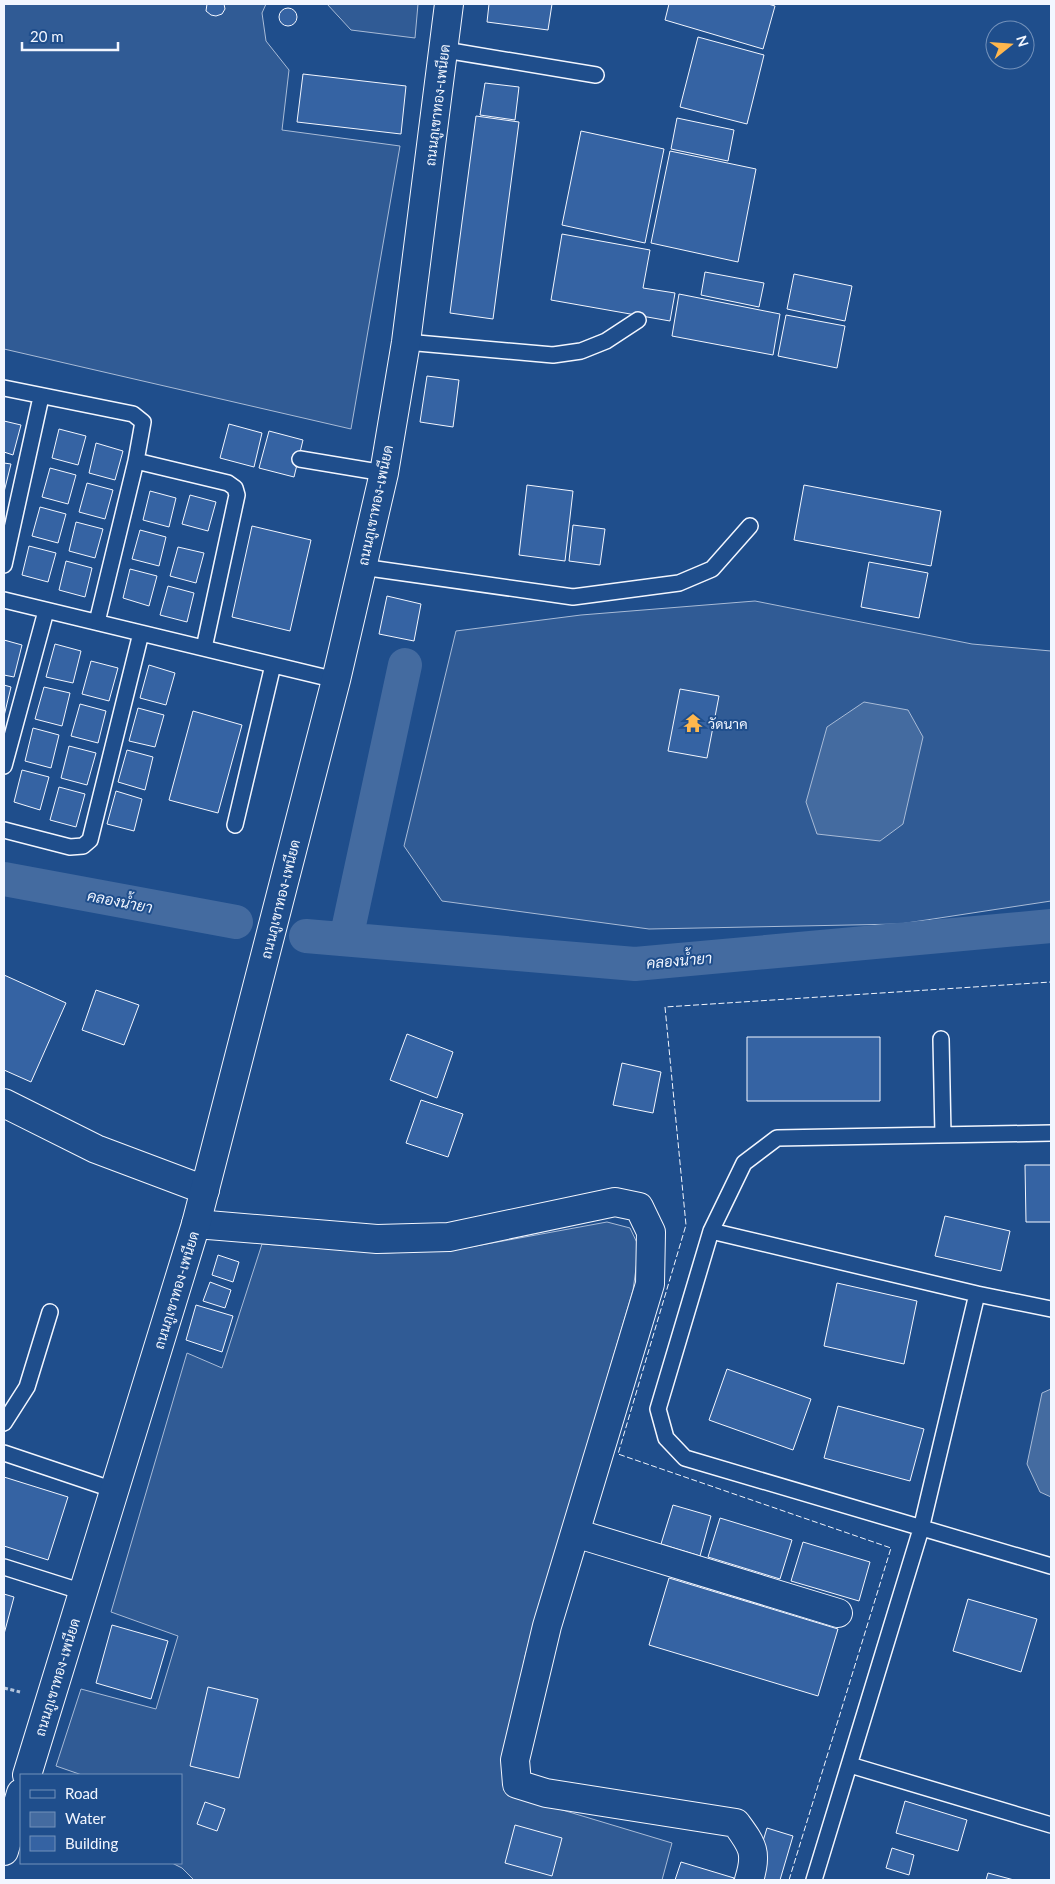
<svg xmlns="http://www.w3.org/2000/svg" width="1055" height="1884" font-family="Lato,Sarabun,sans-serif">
  <rect width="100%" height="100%" fill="#1f4e8c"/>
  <path fill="#305b95" stroke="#a8bbd7" d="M4,4H266L262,13L266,41L289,70L282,130L400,146L351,429L4,349Z
    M327,4H418L415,38L351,30Z
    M755,601L972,644L1051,651V901L900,924L649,929L442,901L404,846L456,631L581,615Z
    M607,1222L630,1228L639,1247L633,1290L525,1656L506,1793L672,1843L662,1880H194L182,1868L172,1863H181V1775H82L56,1766L81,1689L156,1709L178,1636L111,1612L187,1353L222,1368L262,1244L385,1253L454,1250Z"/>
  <path fill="#446ba0" stroke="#a8bbd7" d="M864,702L908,710L923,737L903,824L880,841L817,834L806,802L827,727Z
    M1051,1389V1497L1040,1492L1027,1464L1042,1393Z"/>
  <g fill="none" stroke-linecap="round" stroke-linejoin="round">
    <path stroke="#446ba0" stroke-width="34" d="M4,879L236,922
      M306,936L635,964L1051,926
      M346,939L405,665"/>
  </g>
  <path fill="#3563a3" stroke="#f2f6ff" d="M207,4H224L225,9L222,14L216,16L211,15L206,11Z
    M489,4H552L548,30L487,22Z
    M669,4H768L775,6L763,49L665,20Z
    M279 17a9 9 0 1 1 18 0a9 9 0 1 1-18 0Z
    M698,37L764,55L747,124L680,107Z
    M303,74L406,86L401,134L297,122Z
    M485,83L519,87L515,120L480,115Z
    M476,116L519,122L493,319L450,313Z
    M677,118L734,130L728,161L671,149Z
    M581,131L664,149L645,243L562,225Z
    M670,151L756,169L738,262L651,243Z
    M562,234L650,250L643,288L675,293L670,321L551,300Z
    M705,272L764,283L759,307L701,295Z
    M794,274L852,286L845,321L787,309Z
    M679,294L780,314L773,355L672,336Z
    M786,315L845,326L837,368L778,356Z
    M427,376L459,380L453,427L420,422Z
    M4,421L21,425L13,455L4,452Z
    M229,424L262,433L254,467L220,458Z
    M59,429L86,436L78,465L52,458Z
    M269,431L303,440L294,477L259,468Z
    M96,443L123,451L115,480L89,473Z
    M4,463L11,464L4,492Z
    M50,468L76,475L68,504L42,497Z
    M87,483L113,490L105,519L79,512Z
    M527,485L573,491L565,561L519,555Z
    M804,485L941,511L931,566L794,540Z
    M150,491L176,498L169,527L143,520Z
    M190,495L216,502L208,531L182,524Z
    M40,507L66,514L58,543L32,536Z
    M76,522L103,529L95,558L69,551Z
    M573,525L605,529L600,565L569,561Z
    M252,526L311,540L290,631L232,617Z
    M140,530L166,537L159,566L132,559Z
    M29,546L56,553L48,582L22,575Z
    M178,547L204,553L196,583L170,576Z
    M66,561L92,568L85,597L59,590Z
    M869,562L928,573L919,618L861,607Z
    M130,569L157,576L149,606L123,598Z
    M168,586L194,593L187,622L160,615Z
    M387,596L421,604L414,641L379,634Z
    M4,640L22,645L14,677L4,675Z
    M55,644L81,651L73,683L46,677Z
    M91,661L118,668L109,701L82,694Z
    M149,665L175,673L166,705L140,698Z
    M4,685L11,687L4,716Z
    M44,687L70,693L62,726L35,719Z
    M680,689L719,696L707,758L668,751Z
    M80,704L106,711L98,743L71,736Z
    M138,708L164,715L155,747L129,741Z
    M193,711L242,725L218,813L169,800Z
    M33,728L59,735L51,768L25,761Z
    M69,746L96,753L87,785L61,778Z
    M127,750L153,757L145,790L118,782Z
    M22,770L49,777L40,810L14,802Z
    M59,787L85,794L76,827L50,820Z
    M116,791L142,799L134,831L107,824Z
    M4,975L66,1003L31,1082L4,1070Z
    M96,990L139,1005L124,1045L82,1030Z
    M407,1034L453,1052L437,1098L390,1080Z
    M747,1037H880V1101H747Z
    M622,1063L661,1072L653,1113L613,1105Z
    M421,1100L463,1114L448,1157L406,1143Z
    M1025,1165H1051V1222H1026Z
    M945,1216L1010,1231L1001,1271L935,1256Z
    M218,1255L239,1262L233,1282L212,1275Z
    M210,1282L231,1290L225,1308L203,1301Z
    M837,1283L917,1301L904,1364L824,1346Z
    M196,1305L233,1316L222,1352L186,1340Z
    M727,1369L811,1399L793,1450L709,1420Z
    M838,1406L924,1429L910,1481L824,1458Z
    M4,1477L68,1497L48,1560L4,1546Z
    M673,1505L711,1516L700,1556L661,1544Z
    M720,1518L792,1540L780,1579L708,1557Z
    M803,1542L870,1562L859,1601L791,1581Z
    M669,1578L838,1629L818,1696L649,1645Z
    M4,1594L14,1597L4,1634Z
    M968,1599L1037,1619L1021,1672L953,1651Z
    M112,1625L168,1641L151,1699L96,1683Z
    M208,1687L258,1699L239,1778L190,1766Z
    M905,1801L967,1820L958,1851L896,1833Z
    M205,1802L225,1809L217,1831L197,1824Z
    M515,1825L562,1838L552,1876L505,1863Z
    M767,1828L793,1836L780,1880H751Z
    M892,1848L914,1855L909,1875L886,1868Z
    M681,1862L734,1878L733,1880H675Z
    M988,1873L1014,1880H986Z"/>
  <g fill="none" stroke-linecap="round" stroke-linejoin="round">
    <g stroke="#f2f6ff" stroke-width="18">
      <path id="lane" d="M445,50L596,75
        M406,342L553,355L581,351L606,341L638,320
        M4,388L133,414L143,422L136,461L97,622
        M300,459L384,473
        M136,461L228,483L235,488L237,495L204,648
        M4,565L41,397
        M362,567L573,597L679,583L712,569L750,526
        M4,600L336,680
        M4,766L46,611
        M235,825L273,665
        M4,830L70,847L83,846L90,840L141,633
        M941,1039L943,1135
        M1051,1133L777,1138L744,1163L711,1231L658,1409L666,1438L685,1458L1051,1566
        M711,1231L977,1294L1051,1309
        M4,1423L27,1387L50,1312
        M4,1453L114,1490
        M4,1567L83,1592
        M850,1765L1051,1825
        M814,1880L921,1529L977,1294"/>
    </g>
    <g stroke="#f2f6ff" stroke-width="30">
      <path id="street" d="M4,1103L96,1149L205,1190
        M196,1224L377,1239L449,1237L615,1202L639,1207L651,1232L650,1284L547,1626L515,1760L517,1784L546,1793L736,1823C752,1845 758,1852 749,1880
        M575,1533L838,1613"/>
    </g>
    <g stroke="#f2f6ff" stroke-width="30">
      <path id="secondary" d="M27,1775L196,1224L336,680L384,473L406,342L449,4
        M4,1851L21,1793"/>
    </g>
    <path stroke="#b3c4dc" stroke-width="3" stroke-dasharray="4 2.5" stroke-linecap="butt" d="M4,1688L20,1692"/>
    <use href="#lane" stroke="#1f4e8c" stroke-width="15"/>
    <use href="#street" stroke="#1f4e8c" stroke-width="28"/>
    <use href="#secondary" stroke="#1f4e8c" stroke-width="28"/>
    <path stroke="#f2f6ff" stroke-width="1" stroke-dasharray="6 2.5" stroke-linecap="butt" d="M789,1880L891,1548L618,1454L686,1225L665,1007L1051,982"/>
  </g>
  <defs>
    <g id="temple-bare" transform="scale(1.5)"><path d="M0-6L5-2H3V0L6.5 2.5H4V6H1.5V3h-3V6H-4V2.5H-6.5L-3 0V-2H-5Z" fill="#ffb74d" stroke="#1f4e8c" stroke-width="2.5" paint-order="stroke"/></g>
  </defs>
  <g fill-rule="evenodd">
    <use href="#temple-bare" x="693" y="723"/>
  </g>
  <g text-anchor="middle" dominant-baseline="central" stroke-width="4" stroke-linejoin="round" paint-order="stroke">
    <g font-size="14" fill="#f2f6ff" stroke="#1f4e8c">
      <text transform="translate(437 105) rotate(-83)">ถนนภูเขาทอง-เพนียด</text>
      <text transform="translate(375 505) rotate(-78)">ถนนภูเขาทอง-เพนียด</text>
      <text transform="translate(280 899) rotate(-76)">ถนนภูเขาทอง-เพนียด</text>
      <text transform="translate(176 1290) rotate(-73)">ถนนภูเขาทอง-เพนียด</text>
      <text transform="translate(57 1677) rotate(-73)">ถนนภูเขาทอง-เพนียด</text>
    </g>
    <g font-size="14" fill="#f2f6ff" stroke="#1f4e8c" text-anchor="start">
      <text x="708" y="723">วัดนาค</text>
    </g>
    <g font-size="15" font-style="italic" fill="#f2f6ff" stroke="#1f4e8c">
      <text transform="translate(120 901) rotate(11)">คลองน้ำยา</text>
      <text transform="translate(679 960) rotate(-5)">คลองน้ำยา</text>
    </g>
  </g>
  <rect width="1055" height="1884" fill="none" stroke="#f2f6ff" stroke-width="10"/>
  <rect x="20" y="1774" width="162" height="90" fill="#1f4e8c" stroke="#7391ba"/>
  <rect x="30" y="1790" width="25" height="8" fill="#1f4e8c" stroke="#7391ba"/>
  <text x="65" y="1799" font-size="15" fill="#f2f6ff">Road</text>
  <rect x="30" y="1812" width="25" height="15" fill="#446ba0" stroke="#7391ba"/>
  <text x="65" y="1824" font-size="15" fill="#f2f6ff">Water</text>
  <rect x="30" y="1836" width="25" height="15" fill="#3563a3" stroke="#7391ba"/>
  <text x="65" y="1849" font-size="15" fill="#f2f6ff">Building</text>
  <g transform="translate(1010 45) rotate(73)"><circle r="24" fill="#1f4e8c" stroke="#7391ba"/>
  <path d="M0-4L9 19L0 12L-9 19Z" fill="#ffb74d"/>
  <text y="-8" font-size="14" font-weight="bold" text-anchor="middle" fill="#f2f6ff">N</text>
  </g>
  <path d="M22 42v8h96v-8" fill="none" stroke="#f2f6ff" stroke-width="2.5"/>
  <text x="30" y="42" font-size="15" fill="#f2f6ff" stroke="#1f4e8c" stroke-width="4" paint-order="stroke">20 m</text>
</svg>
